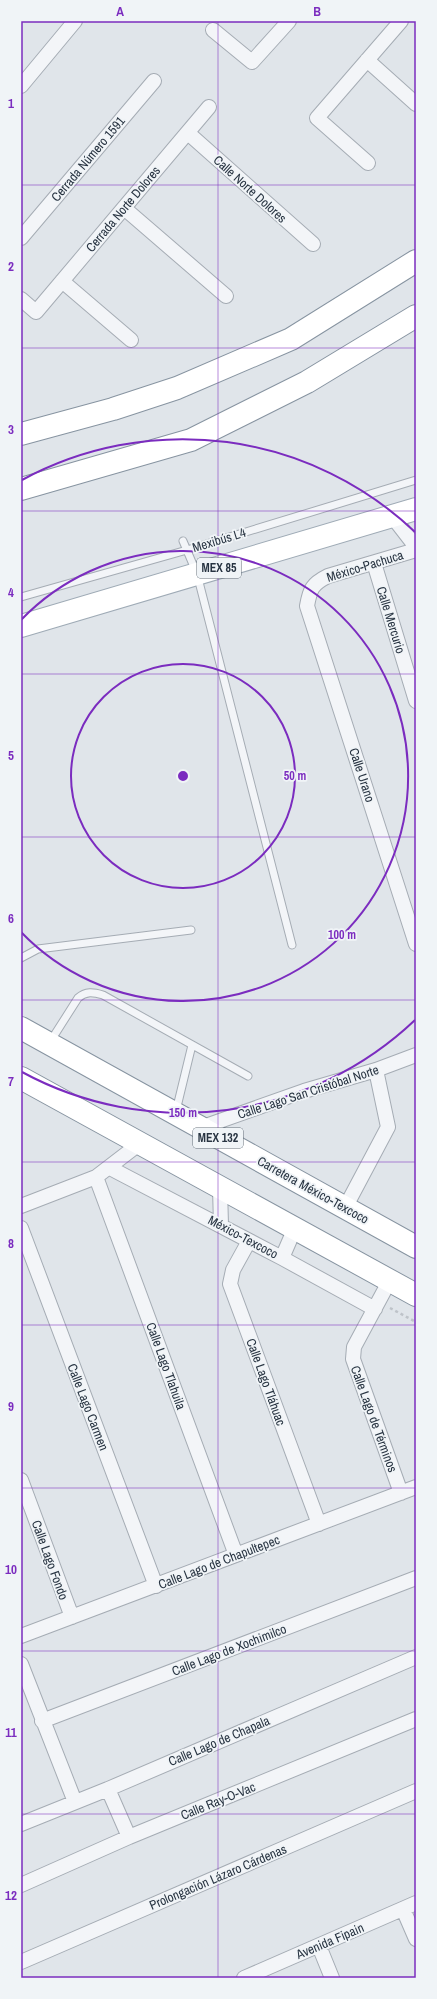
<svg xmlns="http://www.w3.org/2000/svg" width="437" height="1999" font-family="'Archivo Narrow',sans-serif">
  <rect width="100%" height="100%" fill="#e0e5ea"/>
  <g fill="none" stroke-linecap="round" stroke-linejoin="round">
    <g stroke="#a5acb4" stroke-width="9">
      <path id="lane" d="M183,541L197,574L292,945
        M21,597L187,550L416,480
        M21,958L38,949L191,930
        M50,1042L78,998C86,991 93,992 103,995L248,1076
        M176,1111L192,1045"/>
    </g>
    <g stroke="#a5acb4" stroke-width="16">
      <path id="street" d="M213,30L252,62L289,21
        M367,60L416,104
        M21,86L75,21
        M188,133L313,244
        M368,163L317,118L401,21
        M124,208L226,296
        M21,238L154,81
        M62,281L131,340
        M21,299L36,312L209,107
        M392,516L416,547
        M416,550L328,576C312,584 310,589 307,606L416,944
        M374,563L416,701
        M200,1128L304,1091L376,1070L416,1055
        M110,1168L282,1258L375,1309
        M96,1177L236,1555
        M220,1188L221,1225
        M21,1206L96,1177L139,1144
        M345,1208L388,1127L376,1070
        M21,1228L156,1586
        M249,1241L233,1270L230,1284L319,1524
        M282,1258L295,1228
        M390,1280L354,1347L353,1359L401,1493
        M21,1480L72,1617
        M21,1636L416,1487
        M21,1664L75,1802
        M42,1721L416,1578
        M108,1789L129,1837
        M21,1824L108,1789L416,1657
        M21,1885L129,1837L416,1719
        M403,1909L416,1939
        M319,1946L332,1978
        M21,1962L416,1791
        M244,1978L416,1903"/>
    </g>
    <g stroke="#9fabb6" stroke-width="24">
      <path id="primary" d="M21,626L416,509"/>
    </g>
    <g stroke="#8794a1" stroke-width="24">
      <path id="highway" d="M21,434L113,409L177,388L291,339L416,261
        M21,489L191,440L307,382L416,316
        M21,1028L416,1247
        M21,1078L416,1295"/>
    </g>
    <path stroke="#bec3c9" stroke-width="2.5" stroke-dasharray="3 3" stroke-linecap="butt" d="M390,1308L416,1322"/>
    <use href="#lane" stroke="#f3f5f8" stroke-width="7"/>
    <use href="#street" stroke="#f3f5f8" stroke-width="14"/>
    <use href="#primary" stroke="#fff" stroke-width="22"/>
    <use href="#highway" stroke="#fff" stroke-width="22"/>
  </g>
  <path fill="none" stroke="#7b2cbf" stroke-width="1" stroke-opacity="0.55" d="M218,21V1978M21,185H416M21,348H416M21,511H416M21,674H416M21,837H416M21,1000H416M21,1162H416M21,1325H416M21,1488H416M21,1651H416M21,1814H416"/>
  <g fill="none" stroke="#7b2cbf" stroke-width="2">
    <circle cx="183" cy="776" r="112"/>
    <path d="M21 620A225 225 0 1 1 21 932"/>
    <path d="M415 1020A337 337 0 0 1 22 1072M22 480A337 337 0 0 1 415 532"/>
  </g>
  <g text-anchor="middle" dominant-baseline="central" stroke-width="3.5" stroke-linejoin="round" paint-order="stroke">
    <g fill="#f0f4f7" stroke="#646e78" stroke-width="1">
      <rect x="197" y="558" width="44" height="20" rx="3"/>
      <rect x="193" y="1128" width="50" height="20" rx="3"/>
    </g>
    <g font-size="12" font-weight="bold" fill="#283442">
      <text x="219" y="568">MEX 85</text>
      <text x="218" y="1138">MEX 132</text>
    </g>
    <g font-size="13" fill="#283442" stroke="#f0f4f7">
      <text transform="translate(88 159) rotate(-50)">Cerrada Número 1591</text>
      <text transform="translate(250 189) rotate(42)">Calle Norte Dolores</text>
      <text transform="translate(123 209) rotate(-50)">Cerrada Norte Dolores</text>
      <text transform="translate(219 540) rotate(-17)">Mexibús L4</text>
      <text transform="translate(365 566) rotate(-17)">México-Pachuca</text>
      <text transform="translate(391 620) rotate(73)">Calle Mercurio</text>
      <text transform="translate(362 775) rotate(72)">Calle Urano</text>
      <text transform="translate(308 1092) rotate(-18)">Calle Lago San Cristóbal Norte</text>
      <text transform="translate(313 1190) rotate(29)">Carretera México-Texcoco</text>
      <text transform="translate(243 1237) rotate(28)">México-Texcoco</text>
      <text transform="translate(166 1366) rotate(70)">Calle Lago Tlahuila</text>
      <text transform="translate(266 1382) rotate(70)">Calle Lago Tláhuac</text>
      <text transform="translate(88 1407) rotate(69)">Calle Lago Carmen</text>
      <text transform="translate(374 1419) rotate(70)">Calle Lago de Términos</text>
      <text transform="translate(50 1560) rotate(70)">Calle Lago Fondo</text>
      <text transform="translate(219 1562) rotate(-21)">Calle Lago de Chapultepec</text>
      <text transform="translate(229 1650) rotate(-21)">Calle Lago de Xochimilco</text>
      <text transform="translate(219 1741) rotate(-23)">Calle Lago de Chapala</text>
      <text transform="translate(218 1801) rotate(-22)">Calle Ray-O-Vac</text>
      <text transform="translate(218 1877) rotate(-23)">Prolongación Lázaro Cárdenas</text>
      <text transform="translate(330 1941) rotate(-23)">Avenida Fipain</text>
    </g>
  </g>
  <circle cx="183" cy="776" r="6" fill="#7b2cbf" stroke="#f0f4f7" stroke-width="2"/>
  <g font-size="12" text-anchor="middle" font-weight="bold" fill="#7b2cbf" stroke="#f0f4f7" stroke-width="3.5" stroke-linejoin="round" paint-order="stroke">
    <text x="295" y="780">50 m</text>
    <text x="342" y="939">100 m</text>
    <text x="183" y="1117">150 m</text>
  </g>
  <rect width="437" height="1999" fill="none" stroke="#f0f4f7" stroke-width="44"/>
  <rect x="22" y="22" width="393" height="1955" fill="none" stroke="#7b2cbf" stroke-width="1.5"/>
  <g font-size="13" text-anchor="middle" font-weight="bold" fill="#7b2cbf">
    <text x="120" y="16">A</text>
    <text x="317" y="16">B</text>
    <text x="11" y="108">1</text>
    <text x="11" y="271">2</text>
    <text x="11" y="434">3</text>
    <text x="11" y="597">4</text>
    <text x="11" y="760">5</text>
    <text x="11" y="923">6</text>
    <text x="11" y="1086">7</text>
    <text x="11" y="1248">8</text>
    <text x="11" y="1411">9</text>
    <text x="11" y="1574">10</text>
    <text x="11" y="1737">11</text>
    <text x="11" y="1900">12</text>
  </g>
</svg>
